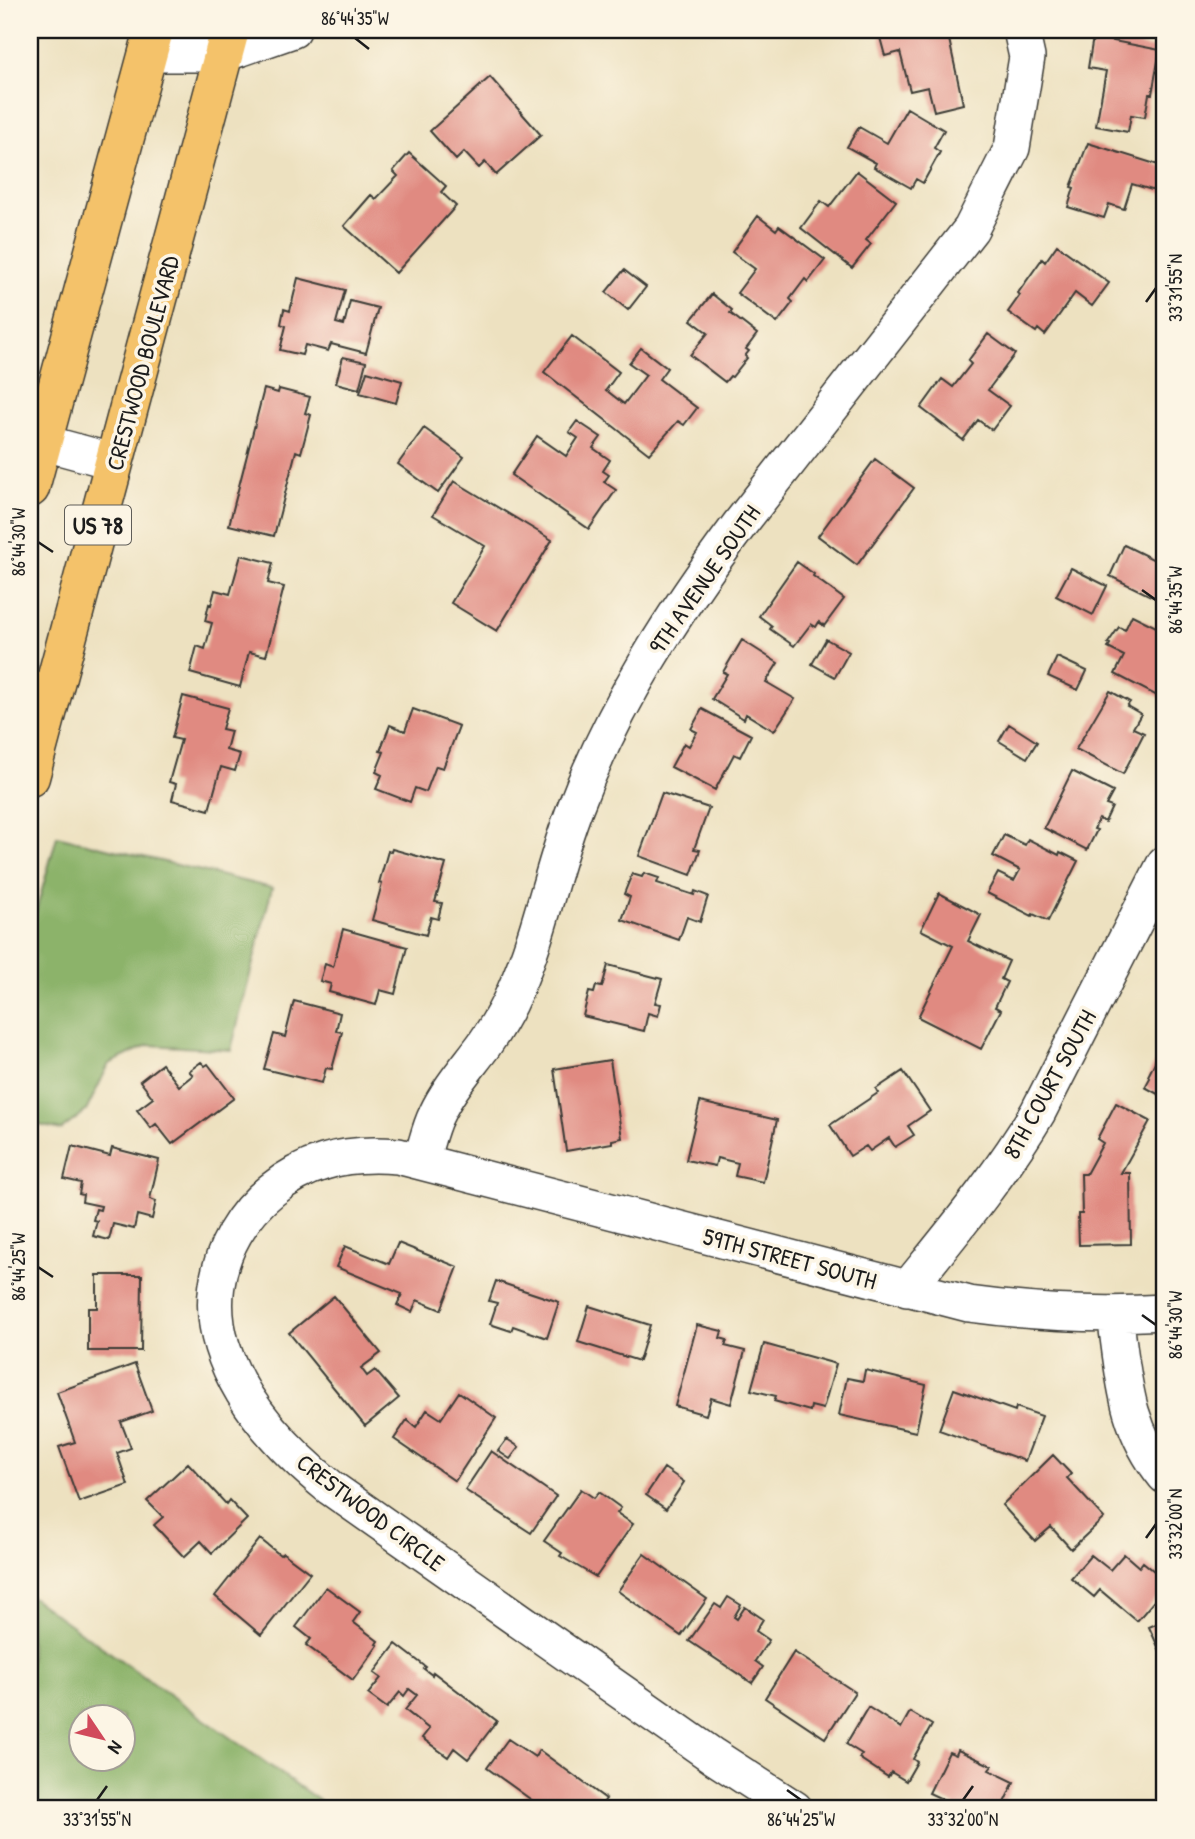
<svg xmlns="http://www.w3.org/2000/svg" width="1195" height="1839" font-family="'Patrick Hand',sans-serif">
  <rect width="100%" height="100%" fill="#fcf5e5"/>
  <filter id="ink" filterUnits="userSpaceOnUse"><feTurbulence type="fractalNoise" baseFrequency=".0143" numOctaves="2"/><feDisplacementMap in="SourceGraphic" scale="14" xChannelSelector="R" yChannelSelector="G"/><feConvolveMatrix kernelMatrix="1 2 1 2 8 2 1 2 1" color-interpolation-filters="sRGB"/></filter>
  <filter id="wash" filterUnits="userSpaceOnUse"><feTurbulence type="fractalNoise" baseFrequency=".00686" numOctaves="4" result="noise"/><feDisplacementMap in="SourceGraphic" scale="28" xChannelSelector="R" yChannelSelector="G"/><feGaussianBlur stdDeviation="1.57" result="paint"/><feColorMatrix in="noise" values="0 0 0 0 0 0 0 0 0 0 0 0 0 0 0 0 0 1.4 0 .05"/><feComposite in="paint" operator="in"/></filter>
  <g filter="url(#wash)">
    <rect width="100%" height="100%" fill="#ede1c0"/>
    <path fill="#8cb36a" stroke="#546843" stroke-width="2" fill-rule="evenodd" d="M57,836L272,888L231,1050L148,1045L109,1064L86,1111L61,1130L30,1123V933Z
      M30,1596L331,1809H30ZM80,1716H122V1758H80Z"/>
    <g id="blocks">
      <path fill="#e08a81" d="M878,30H947L963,104L934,111L928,87L910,91L900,52L885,56Z
        M1093,37L1160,50L1152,94H1149L1145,117L1131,115L1128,132L1096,126L1106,71L1088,68Z
        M490,77L541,135L496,175L485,162L479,168L464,152L456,160L430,131Z
        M907,108L944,130L934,148L940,152L923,183L916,179L911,188L874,167L876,163L847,147L859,127L887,143Z
        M1088,143L1165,167V194L1132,184L1124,209L1109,204L1104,218L1068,207L1074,188L1071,187Z
        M409,153L446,186L441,192L456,206L396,273L344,226L371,195L376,199L398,176L393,171Z
        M857,171L896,201L866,240L871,244L852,268L801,228L821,201L829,207Z
        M758,216L776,230L779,226L825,260L808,282L805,279L790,299L793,302L777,323L737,293L755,269L732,252Z
        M1057,245L1109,283L1092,306L1075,293L1045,335L1038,329L1036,332L1008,312L1020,295L1018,293L1042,259L1045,262Z
        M624,270L646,287L628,310L606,292Z
        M298,278L345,290L336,323L344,325L350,301L378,308L366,353L331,344L328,351L305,345L302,355L280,350L286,326L281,324L284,309L290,311Z
        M712,294L732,310L730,313L757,334L746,349L749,351L745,356L747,358L732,377L730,376L725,382L690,355L708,333L691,320Z
        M988,334L1015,354L988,390L1010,406L992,430L978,420L963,440L921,408L942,379L953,387L971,364L968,361Z
        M572,336L619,372L606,390L624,404L646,375L629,363L641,348L667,368L659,379L697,408L684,425L678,421L649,454L544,372Z
        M343,357L366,362L359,389L336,383Z
        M367,371L402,381L396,403L360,393Z
        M264,389L278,393L279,389L310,397L305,413L311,415L301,453L296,451L274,536L229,525Z
        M577,421L601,437L593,448L610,460L603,471L609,475L604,482L616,490L589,529L511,475L537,436L566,456L578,438L569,432Z
        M424,428L464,457L438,493L398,464Z
        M875,459L914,488L857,565L818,536Z
        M454,481L552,540L497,631L451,603L485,546L433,515Z
        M1124,545L1165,565V603L1110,576Z
        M241,555L273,563L268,583L284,587L266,656L249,652L240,687L190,673L197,646L205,649L212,623L205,621L209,604L211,605L215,590L230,594Z
        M797,562L814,574L813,576L844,599L824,626L819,622L816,627L811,624L794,646L770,629L772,626L759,616Z
        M1071,568L1107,586L1093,615L1056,596Z
        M1132,615L1160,629L1165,619V690L1161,698L1115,674L1124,656L1108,648L1110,644L1108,643L1119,627L1125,630Z
        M826,639L849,652L835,677L812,664Z
        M742,640L778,663L766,682L795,699L774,731L746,714L744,719L712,699L727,674L723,672Z
        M1057,657L1087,671L1078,690L1048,676Z
        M1110,691L1130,702L1127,706L1141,714L1133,728L1144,733L1123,774L1076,749Z
        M183,696L228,708L222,729L231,731L226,750L240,754L235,771L221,767L209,810L172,800L176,784L169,782L181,740L172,738Z
        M413,709L459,726L443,768L436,766L426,792L415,788L410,802L376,789L382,775L376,772L384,752L380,751L390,725L405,731Z
        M702,709L751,735L740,757L734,754L715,790L671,767L684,743L689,746L697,732L691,729Z
        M1009,724L1037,742L1027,758L999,741Z
        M1072,771L1113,792L1106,805L1112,807L1105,822L1099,819L1094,829L1097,830L1087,850L1044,828Z
        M662,793L709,808L694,849L700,850L691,875L639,856Z
        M1004,835L1025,845L1028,839L1059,855L1060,852L1078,861L1048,921L1033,914L1032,916L987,893L998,873L1014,881L1020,870L993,856Z
        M392,849L446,864L435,902L442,903L438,919L431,917L426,935L372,920L382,884L379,883L388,851L391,852Z
        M644,873L659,878L657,883L694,895L695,891L708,896L700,922L687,917L679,940L622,920L630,897L624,894L632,874L642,877Z
        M939,893L981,915L968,941L1009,961L1001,979L1007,982L995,1007L1001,1010L981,1049L918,1017L953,946L921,930Z
        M343,929L407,947L395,994L380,990L376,1005L329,992L331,984L320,981L325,964L333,967Z
        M608,965L662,979L655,1003L661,1004L658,1016L648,1013L644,1031L583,1016L589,992L594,993L596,986L602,987Z
        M294,1001L340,1013L336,1031L342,1032L332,1069L326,1068L322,1083L264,1069L274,1034L285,1037Z
        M1165,1042V1098L1145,1087L1150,1078L1148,1076Z
        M610,1060L622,1138L612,1140V1143L566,1151L554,1069Z
        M201,1062L205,1066L208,1064L234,1098L172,1144L156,1124L151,1128L137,1110L153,1098L140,1081L162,1064L179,1086L193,1075L189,1071Z
        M903,1071L930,1111L908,1126L914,1135L895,1147L889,1138L870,1151L866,1146L850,1156L830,1125L878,1093L876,1089Z
        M700,1102L777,1120L763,1182L735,1176L738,1163L717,1158L715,1166L686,1160Z
        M1116,1103L1150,1121L1121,1173H1130L1131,1244L1079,1245L1078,1214H1082L1081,1174H1086L1103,1143L1097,1139Z
        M72,1146L110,1156L112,1148L159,1160L150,1199L156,1201L152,1219L137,1215L134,1229L113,1224L109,1240L93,1236L97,1221L93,1220L96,1209L100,1210L101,1206L82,1202L83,1195L79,1194L81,1183L64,1179Z
        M398,1243L458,1267L441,1310L417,1300L412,1312L397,1305L402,1294L336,1267L345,1246L389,1264Z
        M97,1275H142L141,1351H88V1308H97Z
        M496,1281L559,1302L547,1338L513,1326L511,1331L490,1324L497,1303L489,1301Z
        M334,1296L381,1353L361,1368L367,1376L375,1370L399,1398L365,1426L289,1333Z
        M589,1306L650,1325L639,1361L578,1342Z
        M697,1325L722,1331L720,1338L727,1340L725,1346L745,1351L731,1404L711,1398L706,1415L675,1406Z
        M764,1344L836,1364L823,1409L811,1406L810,1411L774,1401L776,1396L751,1390Z
        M135,1364L152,1411L121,1422L131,1448L117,1453L128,1485L79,1502L59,1447L75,1442L57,1392Z
        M865,1370L926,1385L916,1432L839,1415L847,1378L863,1381Z
        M954,1389L1015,1411L1016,1407L1042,1416L1025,1461L939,1430Z
        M459,1392L496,1418L455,1481L394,1439L407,1420L416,1427L427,1410L441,1419Z
        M507,1439L519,1447L510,1459L498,1451Z
        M491,1451L556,1496L531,1533L465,1490Z
        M1053,1455L1071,1474L1067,1478L1104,1518L1071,1549L1051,1527L1035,1541L1002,1505Z
        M188,1463L226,1504L229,1500L247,1519L212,1553L201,1541L184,1557L154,1525L163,1517L147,1501Z
        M664,1468L684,1482L666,1509L646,1495Z
        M581,1489L594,1498L599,1492L621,1508L617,1513L633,1524L596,1577L560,1556L562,1553L544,1541Z
        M260,1539L280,1555L283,1553L310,1573L261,1635L215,1596Z
        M644,1554L707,1599L681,1636L618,1591Z
        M1124,1554L1139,1567L1143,1562L1165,1580V1588L1137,1621L1100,1590L1094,1597L1071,1578L1091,1555L1110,1570Z
        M326,1587L360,1612L353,1622L378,1641L376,1644L378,1645L353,1680L306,1645L311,1639L296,1627Z
        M728,1597L741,1605L734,1617L737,1619L745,1607L763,1619L756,1631L769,1640L755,1661L763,1667L752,1683L689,1641L715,1604L721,1608Z
        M1165,1620V1662L1149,1627Z
        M396,1644L426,1667L424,1669L432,1675L433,1672L497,1721L468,1759L454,1748L448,1757L422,1738L429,1729L405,1710L417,1695L409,1689L404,1696L400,1692L387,1708L368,1694L381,1678L374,1673Z
        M794,1652L855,1692L825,1738L765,1698Z
        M868,1707L901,1728L910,1712L932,1725L913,1759L917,1762L906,1781L891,1772L888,1777L859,1758L862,1754L846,1744Z
        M508,1739L535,1757L539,1750L606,1799L598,1809H544L487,1768Z
        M958,1750L992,1766L989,1770L1014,1782L1001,1809H953L955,1805L929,1793L949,1752L956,1755Z
        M1164,1768H1165V1788L1159,1786Z
        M1031,1802L1073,1808V1809H1030Z"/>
    </g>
  </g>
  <g filter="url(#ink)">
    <use href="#blocks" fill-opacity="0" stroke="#3b3a35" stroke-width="2"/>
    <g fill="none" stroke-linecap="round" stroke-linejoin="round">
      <g stroke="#3b3a35" stroke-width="38">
        <path id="minor" d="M147,54H224L293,30
          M30,439L115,462
          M421,1160C426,1146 429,1129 436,1115C448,1089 467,1068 484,1045C496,1028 507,1009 515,990C541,931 552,867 575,808C614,705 674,612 740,524L971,229L1012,148L1027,57L1021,30
          M907,1289C953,1232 1000,1176 1038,1112L1165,863
          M1115,1315C1124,1376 1124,1426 1165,1476
          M795,1809L713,1756L331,1488C285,1451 240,1404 222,1346C197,1267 247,1186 324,1162C348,1154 373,1154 398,1156L969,1304C1035,1313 1099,1316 1165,1312"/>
      </g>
      <g stroke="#3b3a35" stroke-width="41">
        <path id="primary" d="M30,488L154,30
          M30,777L230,30"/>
      </g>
      <use href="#minor" stroke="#fff" stroke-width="35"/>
      <use href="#primary" stroke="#f4c26a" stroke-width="38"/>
    </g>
  </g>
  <path fill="none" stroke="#1c1c1c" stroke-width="2.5" d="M355,38L369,49M1146,302L1156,288M38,542L53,552M1142,590L1156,600M38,1267L53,1277M1142,1315L1156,1325M1146,1538L1156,1524M787,1790L801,1800M97,1800L107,1786M963,1800L973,1786"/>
  <g text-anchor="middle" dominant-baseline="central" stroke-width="7" stroke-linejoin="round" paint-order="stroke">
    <rect fill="#fcf5e5" stroke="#5f5d58" stroke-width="2" x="65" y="505.5" width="66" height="39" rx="5"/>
    <g font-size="23" font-weight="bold" fill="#1c1c1c">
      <text x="98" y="525">US 78</text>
    </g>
    <g font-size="24" fill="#1c1c1c" stroke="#fcf5e5">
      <text transform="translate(142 363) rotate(-75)">CRESTWOOD BOULEVARD</text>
      <text transform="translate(704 579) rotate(-55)">9TH AVENUE SOUTH</text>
      <text transform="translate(1049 1084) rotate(-61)">8TH COURT SOUTH</text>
      <text transform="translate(790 1258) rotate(15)">59TH STREET SOUTH</text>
      <text transform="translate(371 1512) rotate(37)">CRESTWOOD CIRCLE</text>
    </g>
  </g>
  <rect width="1195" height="1839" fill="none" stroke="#fcf5e5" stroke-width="77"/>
  <g transform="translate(102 1738) rotate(125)"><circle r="33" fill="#fcf5e5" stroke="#a29e95" stroke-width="2"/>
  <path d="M0-5L12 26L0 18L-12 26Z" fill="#d1495b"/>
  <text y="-10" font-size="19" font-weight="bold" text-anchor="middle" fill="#1c1c1c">N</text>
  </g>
  <rect x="38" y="38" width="1118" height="1762" fill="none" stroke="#1c1c1c" stroke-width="2.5"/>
  <g font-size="18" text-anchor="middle" fill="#1c1c1c">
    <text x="355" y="25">86°44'35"W</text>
    <text transform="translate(1176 288) rotate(-90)" y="6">33°31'55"N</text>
    <text transform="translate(19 542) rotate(-90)" y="6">86°44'30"W</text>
    <text transform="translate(1176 600) rotate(-90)" y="6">86°44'35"W</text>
    <text transform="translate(19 1267) rotate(-90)" y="6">86°44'25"W</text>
    <text transform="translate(1176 1325) rotate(-90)" y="6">86°44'30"W</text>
    <text transform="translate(1176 1524) rotate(-90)" y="6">33°32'00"N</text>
    <text x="97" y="1826">33°31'55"N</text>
    <text x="801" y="1826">86°44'25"W</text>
    <text x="963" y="1826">33°32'00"N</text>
  </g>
</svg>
